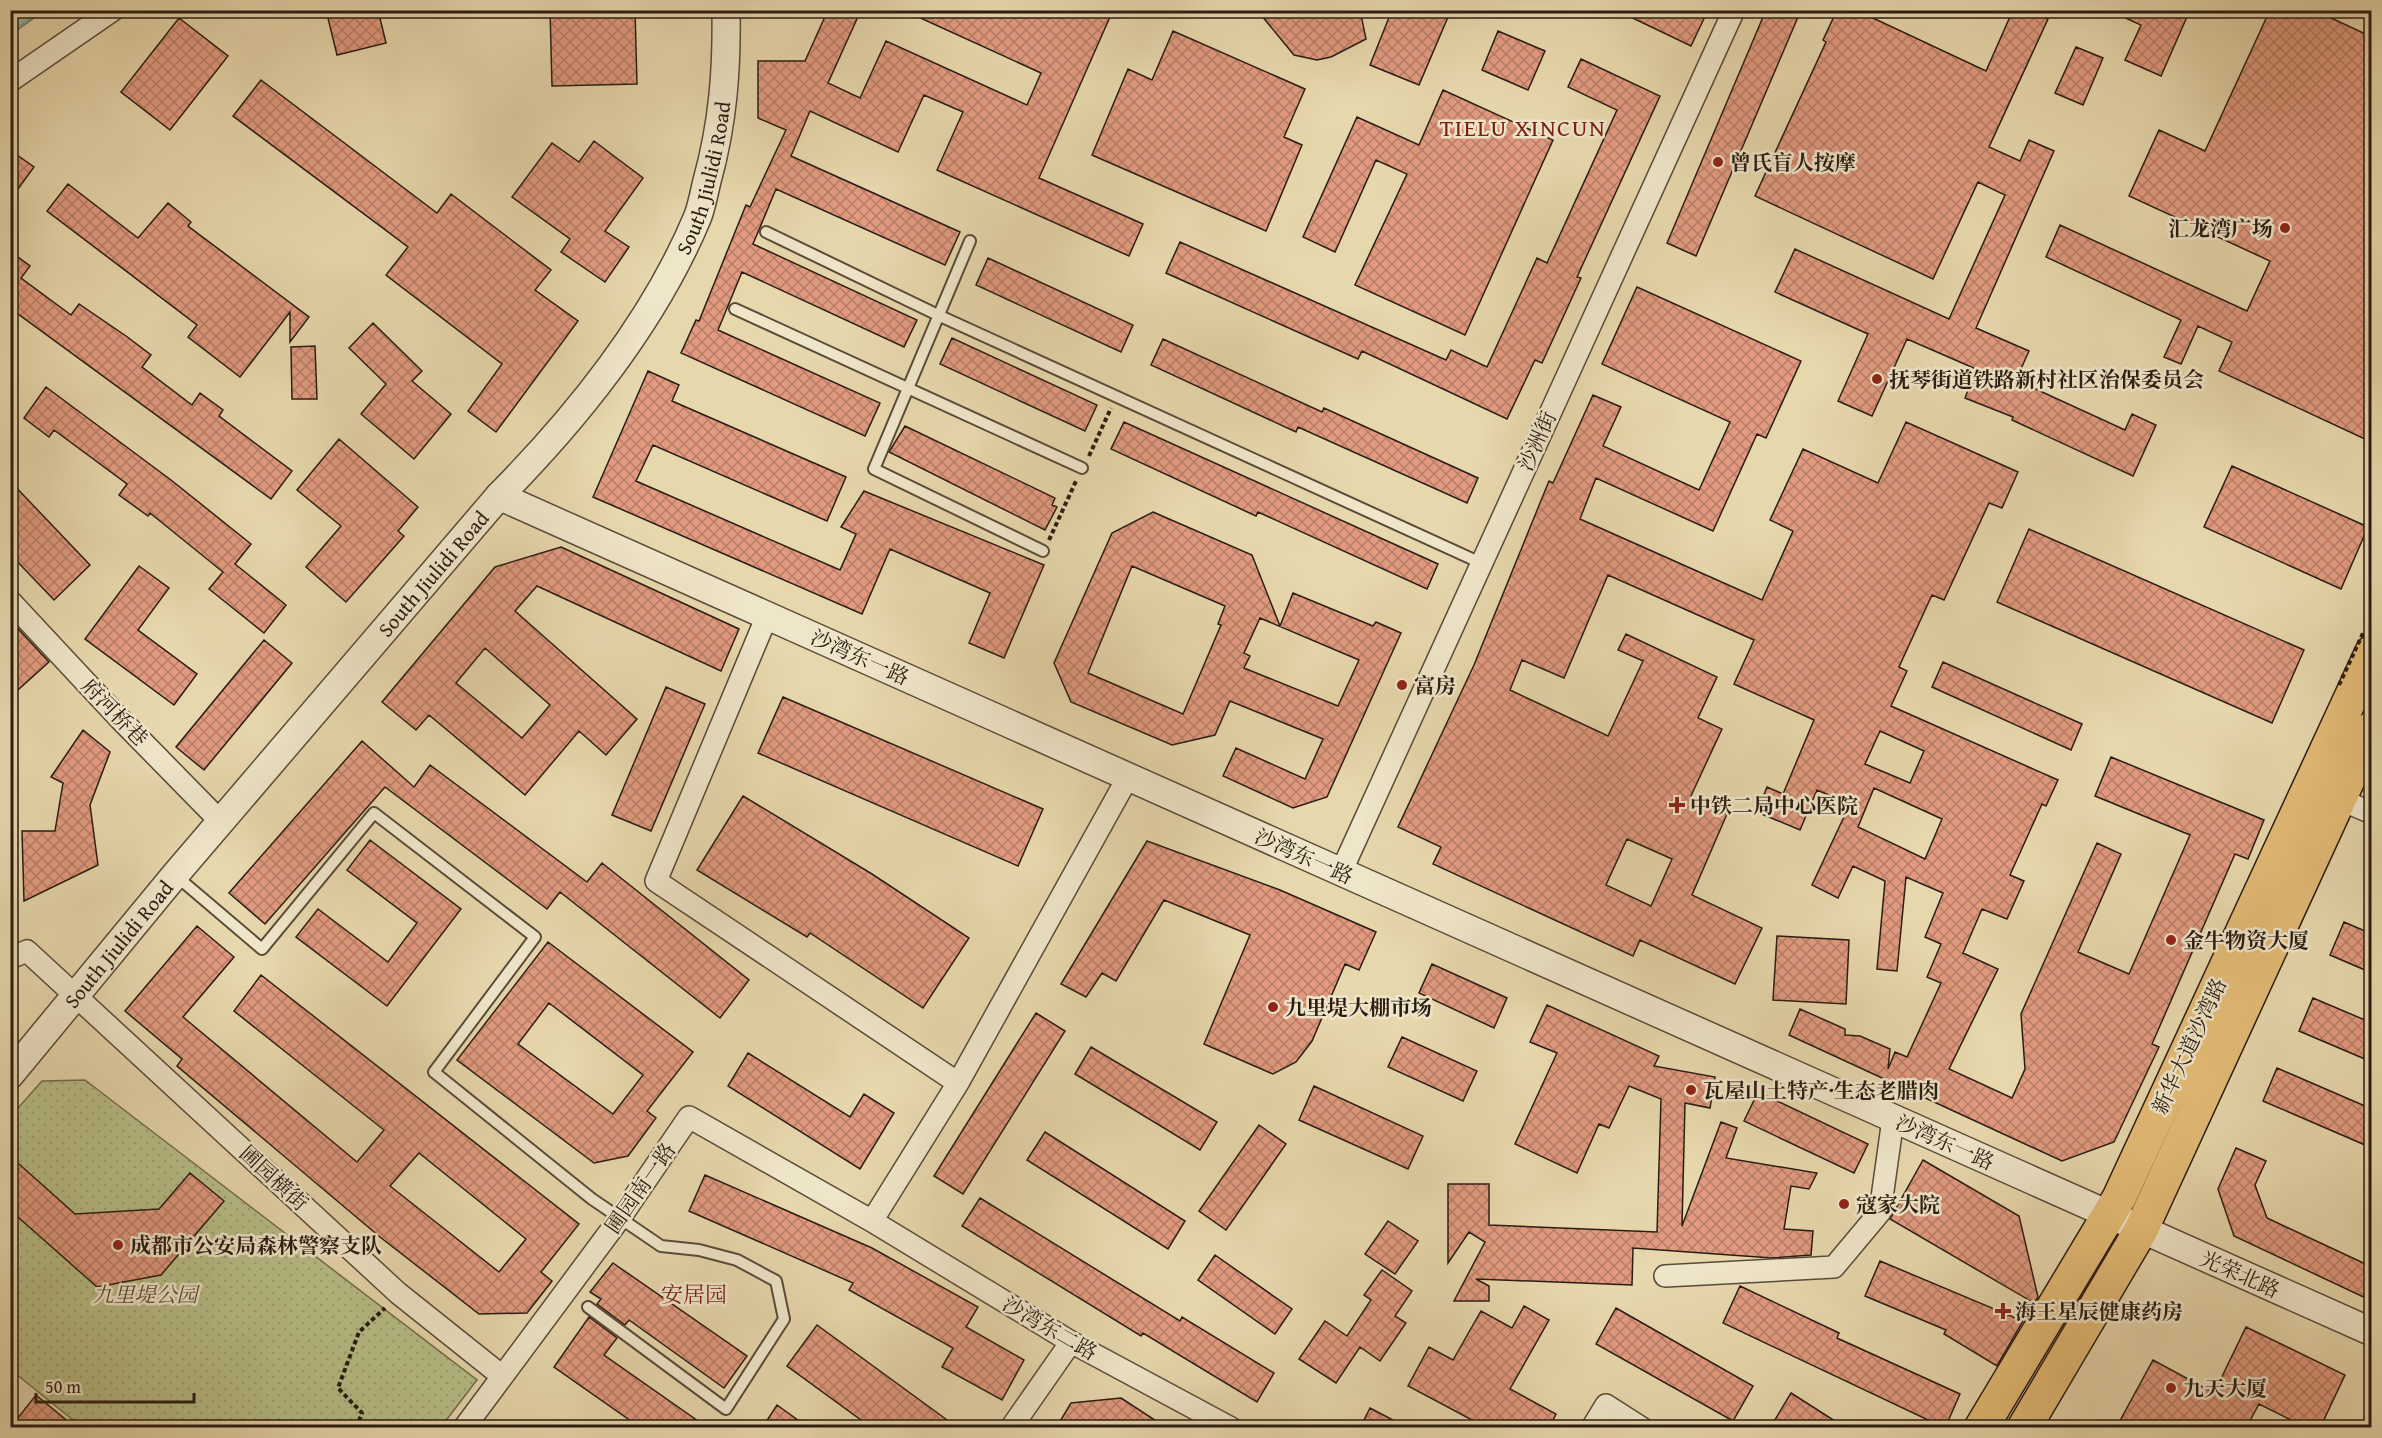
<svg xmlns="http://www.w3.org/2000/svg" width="2382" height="1438" font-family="'Gentium Book Plus','Noto Serif SC',serif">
  <defs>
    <pattern id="grass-dots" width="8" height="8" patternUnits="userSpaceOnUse" patternTransform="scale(1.5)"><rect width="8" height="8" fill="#b8be88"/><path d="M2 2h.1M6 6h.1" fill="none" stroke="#9ea374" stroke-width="1.8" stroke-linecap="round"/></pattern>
    <pattern id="water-waves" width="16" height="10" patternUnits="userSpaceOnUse" patternTransform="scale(1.5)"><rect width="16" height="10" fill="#97baaa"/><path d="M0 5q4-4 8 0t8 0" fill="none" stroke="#829f91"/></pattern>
    <pattern id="building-cross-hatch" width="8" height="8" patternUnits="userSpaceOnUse" patternTransform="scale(1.5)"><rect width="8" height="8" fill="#e19a7f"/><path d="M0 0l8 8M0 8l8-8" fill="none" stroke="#b77d67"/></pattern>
  </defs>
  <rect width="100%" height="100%" fill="#e7d7ac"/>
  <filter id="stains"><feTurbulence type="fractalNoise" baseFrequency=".00333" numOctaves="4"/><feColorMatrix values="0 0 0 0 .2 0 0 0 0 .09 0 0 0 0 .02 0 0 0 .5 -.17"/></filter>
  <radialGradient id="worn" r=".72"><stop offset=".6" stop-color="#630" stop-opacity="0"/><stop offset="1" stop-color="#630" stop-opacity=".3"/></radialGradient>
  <path fill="url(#grass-dots)" stroke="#716d4d" stroke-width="1.5" d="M85,1080L477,1380L441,1427L83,1428L11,1370V1116L42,1081Z"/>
  <path fill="url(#water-waves)" stroke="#6b7b6d" stroke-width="1.5" d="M11,10H44V11L11,34Z"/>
  <path fill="url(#building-cross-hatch)" stroke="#2a1c12" stroke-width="1.5" fill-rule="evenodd" d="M326,10H378L386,43L337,55Z
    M550,10H635L637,84L552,86Z
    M828,10H861L828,83L860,98L886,41L1027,105L1041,73L903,10H1113L1039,178L1143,224L1129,256L937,170L963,112L924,95L898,152L810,111L791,156L960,232L945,265L776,189L753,244L917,320L904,347L742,272L718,330L880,403L865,436L681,353L696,320L699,321L746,205L750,207L786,130L758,118V61H805Z
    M1257,10H1360L1366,39L1331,57L1317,60L1294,55Z
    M1392,10H1451L1419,85L1370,65Z
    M1616,10H1708L1691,46Z
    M1766,10H1801L1696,256L1667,243Z
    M1837,10H1856L1986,71L2013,10H2029L2048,19L1989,147L2020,161L2029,140L2054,151L1976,328L2029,351L2016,380L2125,430L2132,414L2156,425L2133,476L2012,420L2013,417L1965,398L1976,369L1907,339L1872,416L1838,401L1868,334L1775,292L1795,249L1949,319L2005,195L1978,182L1933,279L1755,196L1826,42L1823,40Z
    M2108,10H2190L2161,76L2125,60L2141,25Z
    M2270,10H2314L2372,37V430L2367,440L2219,371L2232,342L2198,326L2181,364L2164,357L2181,320L2046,257L2060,225L2247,311L2270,261L2129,196L2159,130L2205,151Z
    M179,18L228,56L170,130L121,92Z
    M1173,31L1305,89L1284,137L1302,145L1266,231L1092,155L1128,69L1152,80Z
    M1498,31L1545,51L1528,90L1482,70Z
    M2076,47L2103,58L2083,105L2055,93Z
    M1581,59L1660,96L1577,277L1581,278L1542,363L1535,360L1507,419L1362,351L1358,359L1166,273L1180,242L1446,360L1451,350L1487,367L1537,258L1547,263L1617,110L1568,87Z
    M261,80L437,213L451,194L551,270L535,290L578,321L496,432L468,411L502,364L386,275L408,247L233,116Z
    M1443,90L1553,140L1465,335L1355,285L1407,174L1376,160L1335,252L1303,237L1357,117L1419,145Z
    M594,141L643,178L605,231L629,247L605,282L561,252L570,239L512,197L552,143L579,162Z
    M10,150L34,167L10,200Z
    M68,184L138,238L168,203L191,222L188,226L309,317L290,342V312L240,377L188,337L197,325L47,211Z
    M10,251L30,266L21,278L71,315L79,304L126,336L151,355L142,367L192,405L200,393L223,410L219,416L292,471L271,499L10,308Z
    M988,258L1133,325L1121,352L976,285Z
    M1637,287L1801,361L1766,438L1757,434L1713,531L1596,478L1580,519L1762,600L1793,531L1770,520L1803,449L1878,483L1906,422L2018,472L2002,508L1989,503L1944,600L1932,595L1899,667L1907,671L1891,706L2058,780L2046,806L2042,804L2010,875L2024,881L2007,919L1982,909L1963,953L1998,969L1949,1069L2012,1098L2025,1069L2021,1014L2097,843L2121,854L2078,952L2129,974L2190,835L2095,796L2111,757L2264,820L2248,859L2235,854L2152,1044L2159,1047L2114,1142L2062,1161L1789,1035L1800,1009L1845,1029V1035L1860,1036L1890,1049L1888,1069L1895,1052L1907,1057L1941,983L1927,977L1941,944L1925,937L1943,893L1906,877L1897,971L1877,969L1885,881L1853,866L1838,898L1812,885L1850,804L1817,790L1800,830L1757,812L1767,787L1783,794L1814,720L1734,684L1754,640L1608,575L1564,678L1522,660L1510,690L1608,736L1643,661L1618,650L1626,634L1717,677L1698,718L1722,729L1690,798L1727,814L1692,895L1762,928L1735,984L1640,940L1633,956L1433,864L1441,847L1398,827L1474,665L1549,481L1553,483L1593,395L1621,407L1603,446L1699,490L1730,422L1602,364ZM1880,731L1924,751L1910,783L1865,764ZM1874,788L1942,819L1925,859L1858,827ZM1627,839L1672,859L1651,906L1606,885Z
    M373,323L422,371L412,381L451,414L414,459L361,414L386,384L349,348Z
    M952,338L1097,405L1085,431L940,364Z
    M1163,339L1322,412L1324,408L1478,478L1467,503L1298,427L1296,432L1151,365Z
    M315,346L317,399H292L291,347Z
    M648,371L679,385L672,401L846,477L827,521L653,445L636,481L840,570L856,534L841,527L864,491L1044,565L1004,658L969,643L990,593L890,549L862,614L593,497Z
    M46,387L171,480L251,544L235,564L286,605L264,633L209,589L223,572L150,513L148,516L119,495L127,484L54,430L49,437L24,418Z
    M1124,422L1438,564L1427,589L1258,512L1256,516L1111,449Z
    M905,426L1055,498L1052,505L1057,507L1045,530L889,452Z
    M339,439L418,507L398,531L404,536L346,602L306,567L341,526L297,490Z
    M2232,466L2368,527L2341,589L2204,527Z
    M10,481L90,565L54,600L10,554Z
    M1153,512L1252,555L1280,626L1293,593L1373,626L1376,622L1401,633L1327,797L1293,808L1223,776L1236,748L1305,779L1323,739L1230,701L1215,735L1172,745L1071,702L1054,663L1112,533ZM1132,566L1225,606L1218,624L1221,625L1183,714L1088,673ZM1260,618L1359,660L1338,706L1244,668L1250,656L1244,653Z
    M2029,529L2304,650L2272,723L1997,602Z
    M561,547L739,629L721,671L537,586L515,611L637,719L606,755L579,731L525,795L429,715L416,730L382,702L495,567ZM485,648L550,705L522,738L456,683Z
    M139,566L169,588L138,630L197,674L174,705L85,639Z
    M10,620L49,662L10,697Z
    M264,640L292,663L204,770L176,747Z
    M1943,662L2082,724L2071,750L1932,687Z
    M666,687L705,704L651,831L612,815Z
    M783,697L1043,809L1018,866L758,753Z
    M83,730L110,752L90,805L98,865L24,901L22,831H55L63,783L51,777Z
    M362,741L414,787L430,765L587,882L602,863L749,980L720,1018L560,892L547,909L385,787L265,924L229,893Z
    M743,796L872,874L969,938L923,1008L810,933L807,937L697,870Z
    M370,840L461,909L387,1006L296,937L318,909L388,962L417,923L347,870Z
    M1147,841L1280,890L1376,932L1359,970L1345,964L1312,1041L1296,1062L1273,1074L1204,1044L1250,935L1164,900L1116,981L1102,973L1086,997L1061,984Z
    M2344,922L2372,934V973L2330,955Z
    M197,926L234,957L183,1017L357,1162L384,1130L234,1011L261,975L579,1224L541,1272L552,1281L527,1313L479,1314L380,1237L177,1066L182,1059L125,1011ZM419,1153L526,1239L499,1272L390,1186Z
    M1777,936L1849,940L1846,1004L1773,1000Z
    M548,942L693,1052L647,1111L656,1118L628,1156L594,1163L457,1060ZM549,1003L643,1075L613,1114L518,1044Z
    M1432,964L1507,998L1494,1028L1419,993Z
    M2313,998L2372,1023V1062L2299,1031Z
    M1547,1005L1659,1056L1654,1066L1715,1077L1710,1108L1685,1103L1682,1226L1721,1122L1737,1128L1726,1158L1817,1173L1809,1189L1791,1186L1784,1229L1813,1231L1811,1255L1772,1258L1633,1248L1632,1285L1476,1279L1489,1286V1301H1454L1485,1242L1469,1232L1448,1263V1184H1489V1225L1657,1232L1661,1099L1629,1086L1609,1128L1599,1124L1577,1173L1515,1144L1557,1053L1530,1042Z
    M1036,1013L1065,1031L963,1194L934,1176Z
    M1402,1037L1477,1071L1463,1101L1388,1067Z
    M1091,1047L1217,1122L1200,1150L1075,1074Z
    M748,1053L850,1117L864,1094L894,1113L860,1169L728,1086Z
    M2277,1068L2372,1109V1148L2263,1101Z
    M1314,1086L1423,1136L1408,1169L1299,1120Z
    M1758,1092L1868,1144L1854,1173L1744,1121Z
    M1259,1125L1286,1144L1226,1230L1199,1211Z
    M1045,1132L1185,1221L1168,1249L1027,1160Z
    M2236,1148L2266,1161L2255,1185L2267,1218L2372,1267V1301L2234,1236L2218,1189Z
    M10,1156L75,1214L159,1209L190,1173L224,1201L161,1275L97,1287L10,1210Z
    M1923,1160L2019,1216L2038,1297L2034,1303L1890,1219Z
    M705,1175L872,1248L978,1307L966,1327L1024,1360L1002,1400L942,1367L953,1348L849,1290L853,1283L689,1211Z
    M980,1198L1180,1321L1182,1317L1274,1373L1257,1402L1143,1333L1141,1336L962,1226Z
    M1388,1221L1418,1241L1395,1274L1365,1254Z
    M1215,1255L1292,1309L1275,1334L1198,1280Z
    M1880,1261L2023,1321L1997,1366L1944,1334L1946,1330L1865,1296Z
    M613,1263L747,1356L724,1388L629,1320L625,1325L597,1304L601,1299L590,1292Z
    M1382,1270L1412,1291L1395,1316L1406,1323L1380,1361L1360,1347L1336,1383L1299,1359L1325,1321L1347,1336L1371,1300L1364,1295Z
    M1740,1286L1839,1333L1837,1338L1960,1394L1945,1428L1723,1323Z
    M1524,1306L1549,1320L1510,1389L1556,1414L1549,1428H1487L1408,1386L1429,1347L1453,1360L1481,1311L1512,1328Z
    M1616,1308L1753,1386L1733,1421L1596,1344Z
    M589,1317L617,1338L604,1355L708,1428H641L554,1367Z
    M817,1325L958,1428H872L787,1366Z
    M2246,1327L2345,1375L2320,1428H2307L2259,1404L2246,1428H2116L2153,1360L2214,1393Z
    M1791,1393L1846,1428H1770Z
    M36,1395L76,1428H10Z
    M1121,1398L1167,1428H1056L1071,1403Z
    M777,1405L809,1428H762Z
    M1370,1408L1408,1428H1360Z"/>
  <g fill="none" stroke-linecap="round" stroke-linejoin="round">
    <g stroke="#594b38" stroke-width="14">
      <path id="service" d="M766,232L940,316L1481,563
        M970,241L874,469L1043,551
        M735,309L1082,468
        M175,875L262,949L374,813L535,937L434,1072L592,1199L661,1246L699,1250L737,1260L776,1281L784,1319L726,1409L588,1307"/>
    </g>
    <g stroke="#594b38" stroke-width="24">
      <path id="minor" d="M10,81L113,10
        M10,601L120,719L221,822
        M767,616L656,881L958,1083
        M2339,799L2372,813
        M1341,872L1734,10
        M10,958L27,951L398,1293L502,1376
        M872,1221L958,1083L1128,777
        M1665,1276L1834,1267L1880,1212L1893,1119
        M464,1428L620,1218L689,1117L872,1221L1071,1342L1231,1428
        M1011,1428L1071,1342
        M1592,1428L1606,1405L1642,1428"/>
    </g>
    <g stroke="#594b38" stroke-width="30">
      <g id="tertiary">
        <path d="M499,496L2372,1332"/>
        <path id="s1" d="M10,1075L175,875L499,496C578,416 654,322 698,216C702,205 704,193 707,181C723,123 727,70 726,10"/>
      </g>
    </g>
    <g stroke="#2a1c12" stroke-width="36">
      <path id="primary" d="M1981,1428L2119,1198L2372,652
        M2024,1428L2141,1230L2372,728"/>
    </g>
    <path stroke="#2a1c12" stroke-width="4" stroke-dasharray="4.5 3" stroke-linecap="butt" d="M1089,456L1111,408
      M1049,540L1076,481
      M356,1428L362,1413L338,1388L359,1332L385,1308"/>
    <use href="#service" stroke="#efe5c9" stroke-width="10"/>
    <use href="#minor" stroke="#efe5c9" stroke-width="21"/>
    <use href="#tertiary" stroke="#efe5c9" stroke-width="27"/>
    <use href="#primary" stroke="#e4bc76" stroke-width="33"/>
    <path stroke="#2a1c12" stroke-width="4" stroke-dasharray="4.5 3" stroke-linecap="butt" d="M2339,685L2364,631L2372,635"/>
  </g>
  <g fill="#8f2418" stroke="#efe5c9" stroke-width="2">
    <circle cx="1718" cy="162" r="6"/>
    <circle cx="2285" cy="228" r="6"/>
    <circle cx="1877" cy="379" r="6"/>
    <circle cx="1402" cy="685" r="6"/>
    <path d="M1674 796h6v6h6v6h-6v6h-6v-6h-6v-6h6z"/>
    <circle cx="2171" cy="940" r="6"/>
    <circle cx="1273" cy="1007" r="6"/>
    <circle cx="1691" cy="1090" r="6"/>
    <circle cx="1844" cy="1204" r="6"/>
    <circle cx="118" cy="1245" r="6"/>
    <path d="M2000 1302h6v6h6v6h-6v6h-6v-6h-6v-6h6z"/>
    <circle cx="2171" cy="1388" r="6"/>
  </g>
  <g text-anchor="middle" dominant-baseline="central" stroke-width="5" stroke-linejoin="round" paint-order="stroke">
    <g font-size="21" font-weight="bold" fill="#2a1c12" stroke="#efe5c9" text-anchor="start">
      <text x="1730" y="162">曾氏盲人按摩</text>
      <text x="2273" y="228" text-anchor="end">汇龙湾广场</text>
      <text x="1889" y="379">抚琴街道铁路新村社区治保委员会</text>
      <text x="1414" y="685">富房</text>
      <text x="1690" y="805">中铁二局中心医院</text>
      <text x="2183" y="940">金牛物资大厦</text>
      <text x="1285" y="1007">九里堤大棚市场</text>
      <text x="1703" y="1090">瓦屋山土特产·生态老腊肉</text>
      <text x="1856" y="1204">寇家大院</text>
      <text x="130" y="1245">成都市公安局森林警察支队</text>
      <text x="2015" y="1311">海王星辰健康药房</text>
      <text x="2183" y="1388">九天大厦</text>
    </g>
    <g font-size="21" fill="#2a1c12" stroke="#efe5c9">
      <text stroke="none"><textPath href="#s1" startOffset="1142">South Jiulidi Road</textPath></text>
      <text transform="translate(1537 441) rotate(-66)">沙洲街</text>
      <text stroke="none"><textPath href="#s1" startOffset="656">South Jiulidi Road</textPath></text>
      <text transform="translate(860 657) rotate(24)">沙湾东一路</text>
      <text transform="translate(115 712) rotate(46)">府河桥巷</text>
      <text transform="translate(1304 856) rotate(24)">沙湾东一路</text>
      <text stroke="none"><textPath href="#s1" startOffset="170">South Jiulidi Road</textPath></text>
      <text transform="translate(2189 1046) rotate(-65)">新华大道沙湾路</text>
      <text transform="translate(1945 1142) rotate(24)">沙湾东一路</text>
      <text transform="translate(274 1178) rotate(43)">圃园横街</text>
      <text transform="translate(640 1188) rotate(-55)">圃园南一路</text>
      <text transform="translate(2240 1274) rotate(24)">光荣北路</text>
      <text transform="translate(1050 1328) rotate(30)">沙湾东二路</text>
    </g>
    <g font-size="21" font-style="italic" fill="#554d35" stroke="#efe5c9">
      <text x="145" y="1294">九里堤公园</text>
    </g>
    <g font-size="22" fill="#7a1f14" stroke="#efe5c9">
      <text x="694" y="1294">安居园</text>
    </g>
    <g font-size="24" letter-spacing="1.5" fill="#7a1f14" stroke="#efe5c9">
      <text x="1523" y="127">TIELU XINCUN</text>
    </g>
  </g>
  <rect width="2382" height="1438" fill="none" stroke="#e7d7ac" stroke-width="36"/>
  <rect x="12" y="12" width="2358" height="1414" fill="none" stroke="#2a1c12" stroke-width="3"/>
  <rect x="18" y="18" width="2346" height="1402" fill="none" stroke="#2a1c12" stroke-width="1.5"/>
  <path d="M36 1393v9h158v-9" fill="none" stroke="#2a1c12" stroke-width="3"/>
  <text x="45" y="1393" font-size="18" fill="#2a1c12" stroke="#efe5c9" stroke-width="4.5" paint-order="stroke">50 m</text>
  <rect width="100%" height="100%" filter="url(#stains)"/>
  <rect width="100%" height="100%" fill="url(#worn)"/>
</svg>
